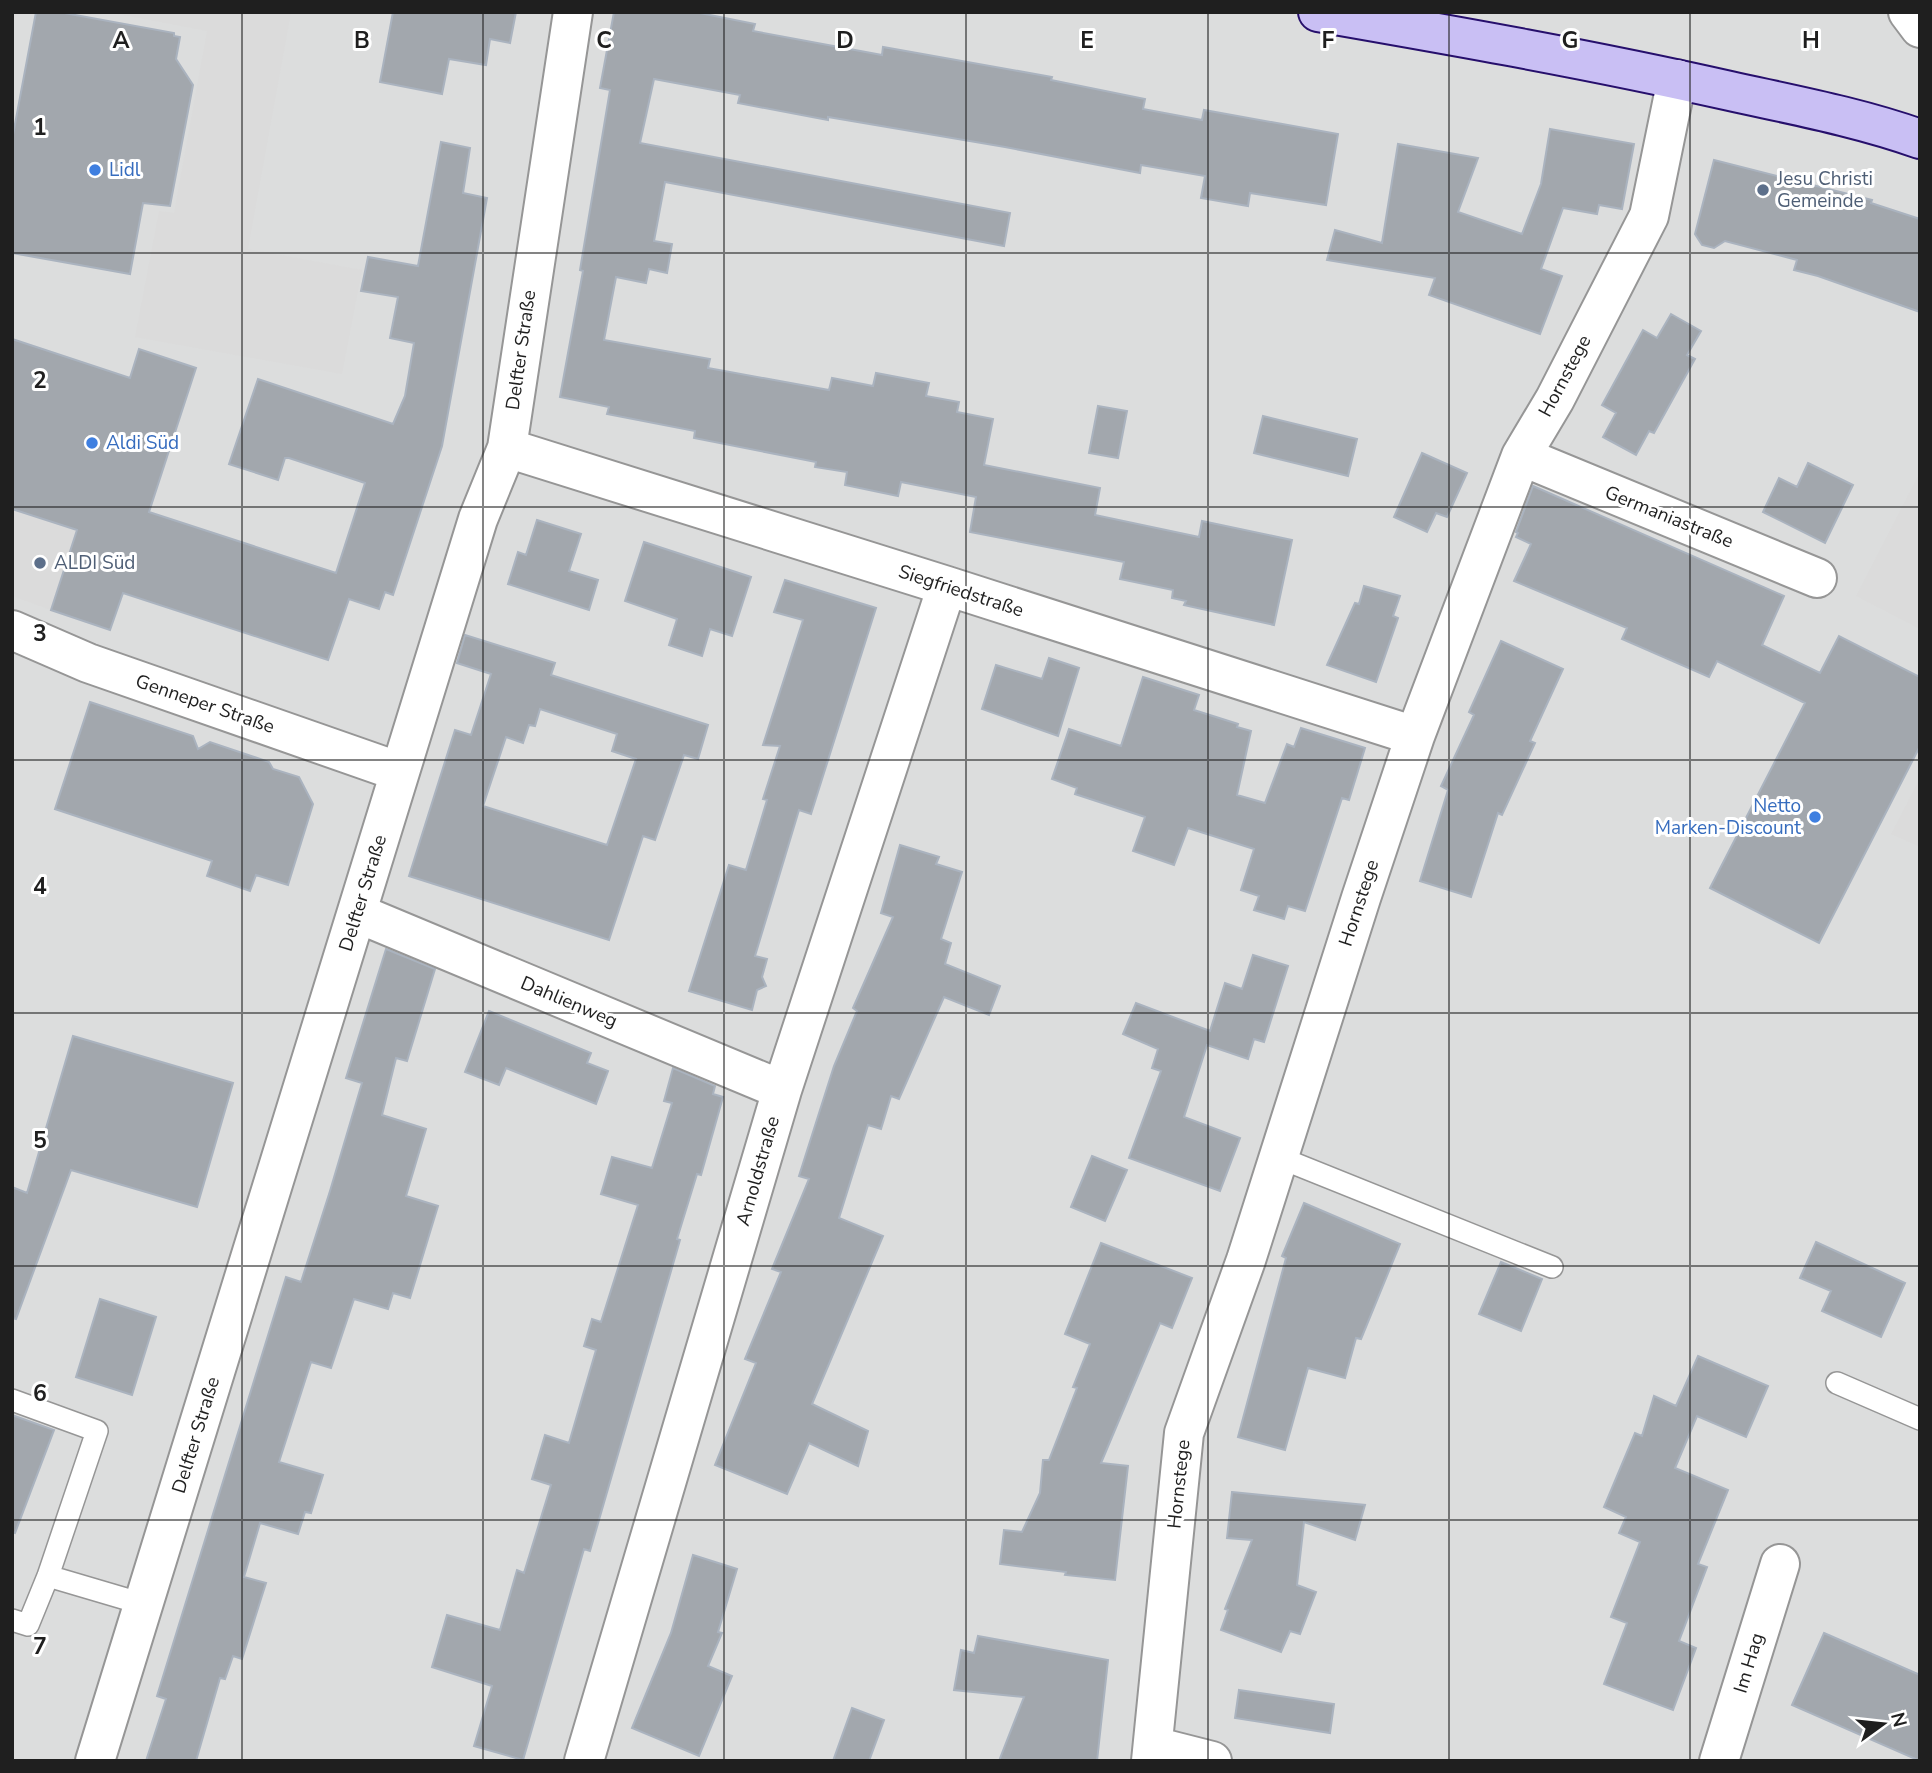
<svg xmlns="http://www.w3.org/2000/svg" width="1932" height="1773" font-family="'Nunito Sans',sans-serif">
  <rect width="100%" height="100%" fill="#e6e8ef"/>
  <path fill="#dcdddd" d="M12,12H1920V1761H12Z"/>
  <path fill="#dbdbdb" d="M108,12H291L248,249L362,270L342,374L135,337L159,211L174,213L207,31Z
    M1920,472V629L1856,596Z
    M12,509L77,530L51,610L12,596Z
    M1920,778V847L1891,834Z"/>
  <path fill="#a2a7ad" stroke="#aab3bf" stroke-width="2" fill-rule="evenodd" d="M36,12H59L174,33V36L180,37L176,59L193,85L170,206L143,203L130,274L12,253V140Z
    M393,12H516L510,43L490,39L486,65L449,59L442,94L380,82Z
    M614,12H695L755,24L753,31L882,55L883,47L1052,77L1051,80L1145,99L1143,109L1202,120L1204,110L1338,134L1326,205L1250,193L1248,206L1201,198L1205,176L1141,165L1140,173L1005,147L828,117V120L738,103L740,95L654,79L640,143L1010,213L1004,246L665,182L654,241L672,244L667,273L649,269L646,283L616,277L604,340L710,359L708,368L829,390L832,378L873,386L876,373L929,383L926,396L959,402L957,412L993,419L984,465L1100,488L1095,515L1199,537L1202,521L1292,540L1274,625L1184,605L1186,601L1172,598L1173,590L1120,579L1124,562L970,532L976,497L901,482L898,496L845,485L847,472L815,467L816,462L694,438L695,431L607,414L609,407L560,397L583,271L580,270L610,90L600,88Z
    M1550,129L1634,144L1622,209L1599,205L1597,214L1563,208L1541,269L1562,276L1540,334L1429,295L1435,278L1327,260L1335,230L1382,243L1398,144L1478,158L1458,212L1522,234L1541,184Z
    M441,142L470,148L463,193L487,198L442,446L393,595L385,592L379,609L349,599L328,660L123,593L110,630L51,610L77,530L12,509V339L130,378L139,349L196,368L149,512L336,573L365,483L289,458H285L278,480L229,464L258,379L393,424L405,396L414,343L390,338L398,297L361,291L368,257L418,266Z
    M1714,160L1872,200L1871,203L1920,219V312L1818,276L1794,270L1797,260L1725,241L1714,248L1702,245L1695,234Z
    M1671,314L1701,331L1687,355L1695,359L1654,433L1649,431L1636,455L1603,437L1616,413L1602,405L1643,330L1657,338Z
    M1098,406L1127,411L1118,458L1089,453Z
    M1263,416L1357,439L1348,476L1254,453Z
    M1422,453L1467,473L1447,517L1436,513L1427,532L1394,517Z
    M1808,463L1853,485L1825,543L1763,512L1779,478L1797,487Z
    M1533,486L1784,596L1762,645L1820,673L1839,636L1920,677V746L1819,943L1710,888L1805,703L1717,661L1709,677L1622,639L1627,628L1514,581L1531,544L1516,537L1518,533L1516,532Z
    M537,520L581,534L569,571L598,580L589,610L508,584L518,552L526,555Z
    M644,542L751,577L732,636L710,629L702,656L669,645L677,619L625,601Z
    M785,580L876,608L811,814L799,810L755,956L767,959L762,977L766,986L757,990L752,1010L689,991L729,865L746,870L767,800L763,799L780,746L763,745L803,620L774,612Z
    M1364,586L1400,596L1393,616L1398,618L1376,682L1327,665L1355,603L1359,604Z
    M465,635L555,663L551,675L708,725L698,759L684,755L655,840L643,836L609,940L409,876L455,730L471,735L491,674L457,663ZM540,709L617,734L612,751L636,759L607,845L483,806L506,737L523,743L529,725L535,726Z
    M1501,641L1563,669L1530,741L1535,743L1502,815L1498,813L1471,897L1420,881L1448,790L1441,786L1474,715L1469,712Z
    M1049,658L1079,668L1058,736L982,709L996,665L1042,679Z
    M1143,677L1199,695L1194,710L1238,724L1237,727L1251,731L1237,795L1265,803L1287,744L1294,747L1301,728L1365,748L1349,800L1342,798L1305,911L1288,906L1284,919L1254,910L1259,896L1241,890L1254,849L1188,828L1174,865L1133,851L1145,817L1075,794L1077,788L1052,779L1069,729L1121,746Z
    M90,702L193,736L198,749L210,742L269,762L273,769L299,777L313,804L288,885L256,875L250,891L207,876L212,861L55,809Z
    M900,845L939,857L936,864L962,872L941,939L951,943L945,964L1000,986L989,1015L944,997L899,1099L891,1096L881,1129L868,1125L839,1218L883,1236L812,1404L868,1431L858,1466L809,1443L787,1494L715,1465L756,1363L745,1359L781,1272L772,1269L809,1179L799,1176L834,1066L857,1011L853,1008L893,917L881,913Z
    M386,949L435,969L407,1061L396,1058L382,1115L426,1129L406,1196L438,1206L410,1298L393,1293L388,1309L354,1299L331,1368L311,1362L279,1462L323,1475L311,1513L305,1512L298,1534L260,1523L244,1577L266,1583L242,1659L233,1656L225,1679L220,1678L196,1761H146L166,1699L157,1696L286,1277L301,1282L330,1191L362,1083L346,1078Z
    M1253,955L1288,966L1264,1042L1254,1039L1248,1059L1207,1045L1184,1117L1240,1138L1220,1191L1129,1158L1161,1071L1152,1068L1158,1049L1123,1034L1136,1003L1210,1031L1225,983L1242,989Z
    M489,1011L591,1053L587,1063L608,1071L596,1104L506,1068L499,1085L465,1072Z
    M73,1036L233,1083L197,1207L71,1170L16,1319L12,1318V1187L27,1193Z
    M673,1068L715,1086L713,1094L723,1097L701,1175L697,1174L677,1239L680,1240L590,1551L584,1549L523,1760L474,1746L492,1686L432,1667L447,1615L500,1630L517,1570L524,1573L551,1485L532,1479L545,1435L569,1443L596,1350L584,1346L592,1319L601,1322L638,1205L601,1194L612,1157L652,1168L672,1103L664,1101Z
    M1092,1156L1127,1170L1105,1221L1071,1207Z
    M1304,1203L1400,1244L1361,1339L1356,1338L1345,1378L1308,1368L1285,1450L1238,1437L1286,1258L1282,1256Z
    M1816,1242L1905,1283L1881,1337L1822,1311L1831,1291L1800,1278Z
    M1101,1243L1192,1278L1172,1328L1160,1323L1101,1463L1128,1466L1115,1580L1065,1575L1066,1572L1000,1564L1004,1530L1022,1532L1040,1493L1043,1460H1049L1077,1388L1073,1387L1090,1344L1065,1334Z
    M1501,1262L1542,1279L1521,1331L1479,1314Z
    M100,1299L156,1317L132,1395L76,1377Z
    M1698,1356L1768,1386L1746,1437L1697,1416L1675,1468L1728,1490L1698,1564L1707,1567L1679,1641L1696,1648L1673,1710L1604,1684L1627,1623L1611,1617L1640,1542L1619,1533L1626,1517L1604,1507L1635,1433L1642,1436L1654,1396L1676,1406Z
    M12,1415L54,1430L15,1533L12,1532Z
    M1232,1492L1365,1505L1355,1540L1304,1522L1297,1585L1316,1592L1300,1634L1290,1631L1281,1652L1221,1630L1228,1610L1225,1609L1252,1540L1227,1538Z
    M693,1555L737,1569L718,1632L722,1633L708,1666L732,1676L699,1756L632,1728L671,1633Z
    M1824,1633L1920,1675V1761L1792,1705Z
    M978,1636L1108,1660L1097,1761H999L1024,1697L954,1690L961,1650L974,1653Z
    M1239,1690L1334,1704L1330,1733L1235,1718Z
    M852,1708L884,1720L869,1761H833Z"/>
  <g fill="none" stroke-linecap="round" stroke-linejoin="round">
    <g stroke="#969696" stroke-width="24">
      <path id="lane" d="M1278,1157L1552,1267
        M1837,1383L1920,1419
        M12,1400L97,1431L48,1576L28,1625L12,1620
        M48,1576L143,1604"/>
    </g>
    <g stroke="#969696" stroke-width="42">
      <path id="street" d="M1908,12L1920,28
        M507,448L947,586L1415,736
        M1521,456L1817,578
        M12,630L88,663L400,772
        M357,913L782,1090
        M1153,1746L1212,1761
        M95,1761L478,519L507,448L573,12
        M584,1761L782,1090L947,586
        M1151,1761L1184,1433L1246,1260L1361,898L1415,736L1521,456L1555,399L1649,216L1677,79
        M1719,1761L1780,1564"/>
    </g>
    <g stroke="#260f6c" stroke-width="42">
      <path id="secondary" d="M1318,12C1456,36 1593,60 1730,91C1793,105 1858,117 1920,139"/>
    </g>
    <use href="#lane" stroke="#fff" stroke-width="21"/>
    <use href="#street" stroke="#fff" stroke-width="38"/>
    <use href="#secondary" stroke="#c9bff4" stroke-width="38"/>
  </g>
  <path fill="none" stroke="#1f1f1f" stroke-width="2" stroke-opacity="0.55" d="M242,12V1761M483,12V1761M724,12V1761M966,12V1761M1208,12V1761M1449,12V1761M1690,12V1761M12,253H1920M12,507H1920M12,760H1920M12,1013H1920M12,1266H1920M12,1520H1920"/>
  <g fill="#3f7fe0" stroke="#fff" stroke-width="2.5">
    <circle cx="95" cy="170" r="7"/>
    <circle cx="92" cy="443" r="7"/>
    <circle cx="1815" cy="817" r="7"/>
  </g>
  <g fill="#5c6f8a" stroke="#fff" stroke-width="2.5">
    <circle cx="1763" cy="190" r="7"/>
    <circle cx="40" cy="563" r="7"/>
  </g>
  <g text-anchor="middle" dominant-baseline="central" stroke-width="6" stroke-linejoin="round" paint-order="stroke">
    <g font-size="19" fill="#366cbe" stroke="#fff" text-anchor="start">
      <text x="109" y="170">Lidl</text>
      <text x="106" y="443">Aldi Süd</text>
      <text x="1801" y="806" text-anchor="end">Netto<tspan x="1801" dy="22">Marken-Discount</tspan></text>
    </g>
    <g font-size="19" fill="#4e5e75" stroke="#fff" text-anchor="start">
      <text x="1777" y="179">Jesu Christi<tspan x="1777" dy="22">Gemeinde</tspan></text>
      <text x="54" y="563">ALDI Süd</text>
    </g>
    <g font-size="19" fill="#1f1f1f" stroke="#fff">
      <text transform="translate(521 350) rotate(-82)">Delfter Straße</text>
      <text transform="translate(1565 376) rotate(-62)">Hornstege</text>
      <text transform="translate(1669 517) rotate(22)">Germaniastraße</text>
      <text transform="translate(961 591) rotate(18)">Siegfriedstraße</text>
      <text transform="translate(205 704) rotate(19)">Genneper Straße</text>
      <text transform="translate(363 893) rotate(-73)">Delfter Straße</text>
      <text transform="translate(1359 903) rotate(-72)">Hornstege</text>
      <text transform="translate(569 1002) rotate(23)">Dahlienweg</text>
      <text transform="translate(758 1171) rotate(-74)">Arnoldstraße</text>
      <text transform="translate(196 1435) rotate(-73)">Delfter Straße</text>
      <text transform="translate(1179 1484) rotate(-84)">Hornstege</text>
      <text transform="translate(1749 1663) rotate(-73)">Im Hag</text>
    </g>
  </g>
  <g font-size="23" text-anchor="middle" font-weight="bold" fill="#1f1f1f" stroke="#fff" stroke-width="6" stroke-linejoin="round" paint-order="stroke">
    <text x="121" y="48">A</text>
    <text x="362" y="48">B</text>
    <text x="604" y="48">C</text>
    <text x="845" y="48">D</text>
    <text x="1087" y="48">E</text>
    <text x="1328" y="48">F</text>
    <text x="1570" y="48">G</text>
    <text x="1811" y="48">H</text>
    <text x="40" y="135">1</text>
    <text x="40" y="388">2</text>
    <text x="40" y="641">3</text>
    <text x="40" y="894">4</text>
    <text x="40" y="1148">5</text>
    <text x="40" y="1401">6</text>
    <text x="40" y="1654">7</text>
  </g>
  <rect width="1932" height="1773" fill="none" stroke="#1f1f1f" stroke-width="28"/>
  <g transform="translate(1883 1724) rotate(75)" stroke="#ffffff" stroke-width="5" paint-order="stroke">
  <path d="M0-5L12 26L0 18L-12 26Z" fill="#1f1f1f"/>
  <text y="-10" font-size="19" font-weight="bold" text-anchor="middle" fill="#1f1f1f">N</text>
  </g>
</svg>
